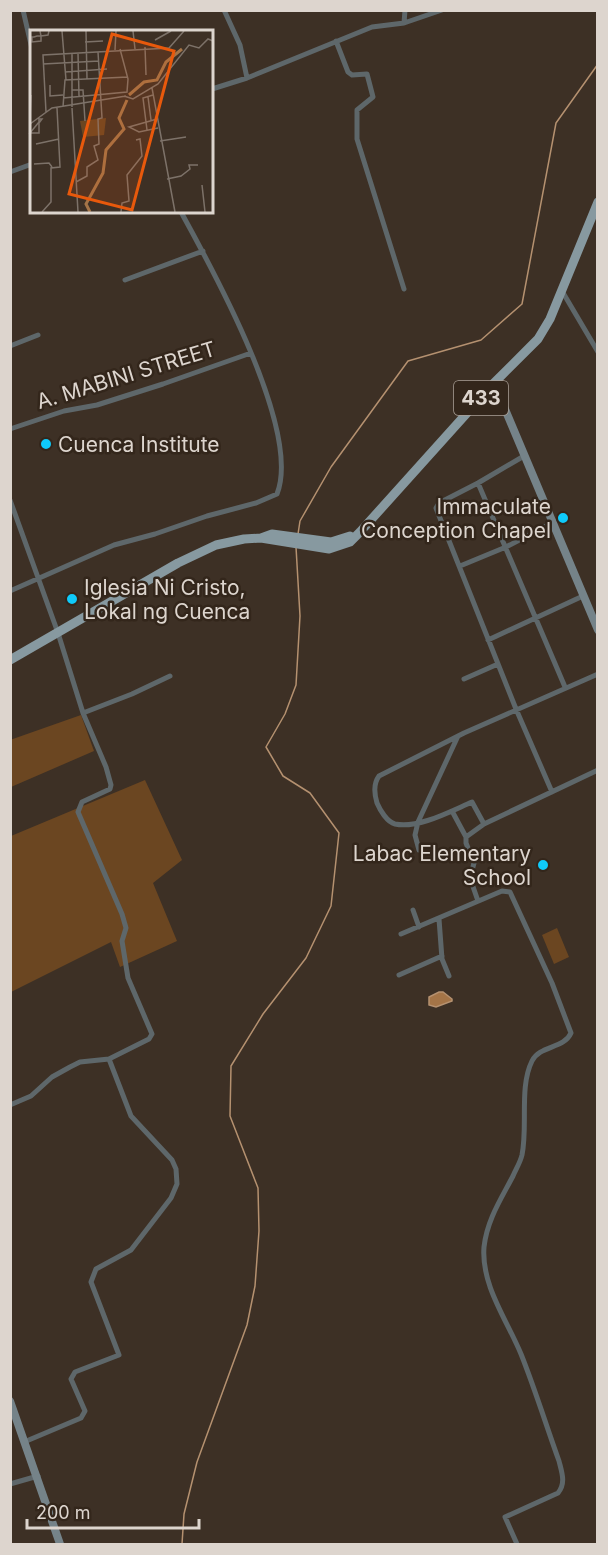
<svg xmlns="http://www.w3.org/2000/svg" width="608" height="1555" font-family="Inter,sans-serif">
  <rect width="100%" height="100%" fill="#3d3025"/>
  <path fill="#6b4621" d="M81,715L94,751L11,787L10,740Z
    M145,780L182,860L153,883L177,941L120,967L111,942L11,992V836Z
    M557,928L569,957L554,964L542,935Z"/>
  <path fill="#a47447" stroke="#b59170" stroke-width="1.5" d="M439,992H443L452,999V1001L436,1007L429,1005V997Z"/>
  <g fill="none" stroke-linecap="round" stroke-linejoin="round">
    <path stroke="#b59170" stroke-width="1.5" d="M298,534L300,521L331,467L408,361L481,340L522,304L556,123L598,64
      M182,1544L184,1514L197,1462L247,1325L255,1286L259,1231L258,1188L230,1116L231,1066L263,1014L306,958L331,906L339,833L310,793L283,776L266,747L285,714L296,685L300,616L296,547"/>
    <path stroke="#5e676a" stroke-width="5" d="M23,10L32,49
      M224,10L240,45L247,78
      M404,23L405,10
      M336,41L348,72L352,75L367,74L373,97L357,110V139L404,289
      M212,89L247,78L372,27L404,23L442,10
      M10,172L32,164
      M125,280L203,251
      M562,291L598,352
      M10,346L38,335
      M10,429L64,411L97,405L163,384L251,353
      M524,456L478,483L439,503L436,508L516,709L552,792
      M478,483L565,687
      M10,500L58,633L83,713L106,767L111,785L110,789L82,802L78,812L122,914L126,928L122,941L128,978L152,1034L149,1039L109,1059L131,1116L172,1160L176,1169L177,1184L171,1198L131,1250L96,1269L91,1282L119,1355L75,1372L71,1379L85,1411L81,1418L24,1442
      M460,566L506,547L552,523
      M10,591L114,545L155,534L207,516L256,503L277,494C302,431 213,270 181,212
      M488,640L583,596
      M464,679L498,664
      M83,713L132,694L170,676
      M452,811L466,837
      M484,824L472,802C451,811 418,829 395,824C387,822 380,810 377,803C374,793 373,784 379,776L464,733L598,674
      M419,850L415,835L418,822L458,736
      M478,901L470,878L474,863L466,843V837L484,824L598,770
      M413,910L419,927
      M439,919L442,959L449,976
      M401,934L502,891L510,892L552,983L571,1033C564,1049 540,1045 532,1061C519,1087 528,1126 522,1155C520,1163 516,1169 513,1176C501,1199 487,1220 484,1247C481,1285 507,1320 521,1354C535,1389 546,1425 559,1461C562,1473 566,1483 558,1493L505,1517L517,1544
      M399,975L442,956
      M10,1105L31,1096L52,1077L70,1067L80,1062L109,1059
      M10,1484L38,1476"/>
    <path stroke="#758389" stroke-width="8" d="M494,383L598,630
      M10,1401L60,1544"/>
    <path stroke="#8799a0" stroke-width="9" d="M261,538L329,549L350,542L360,532L494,383L538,339L550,319L598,202
      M10,660L178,563L216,545L244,539L261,538L272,534L331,542L350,536"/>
  </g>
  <g fill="#0fcafa" stroke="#33261b" stroke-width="2">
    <circle cx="46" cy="444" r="6"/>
    <circle cx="563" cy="518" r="6"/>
    <circle cx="72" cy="599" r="6"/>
    <circle cx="543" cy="865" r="6"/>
  </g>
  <g text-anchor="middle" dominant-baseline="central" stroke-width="5" stroke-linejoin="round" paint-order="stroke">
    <rect fill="#33261b" stroke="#aaa098" stroke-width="1.5" x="454" y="381" width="54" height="34" rx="4.5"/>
    <g font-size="20" font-weight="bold" fill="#ddd5ce">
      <text x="481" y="398">433</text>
    </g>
    <g font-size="21" fill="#ddd5ce" stroke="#33261b">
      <text transform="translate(126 375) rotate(-17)">A. MABINI STREET</text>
    </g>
    <g font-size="21" fill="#ddd5ce" stroke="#33261b" text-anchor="start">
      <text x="58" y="444">Cuenca Institute</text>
      <text x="551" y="506" text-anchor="end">Immaculate<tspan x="551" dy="24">Conception Chapel</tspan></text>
      <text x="84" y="587">Iglesia Ni Cristo,<tspan x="84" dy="24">Lokal ng Cuenca</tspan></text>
      <text x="531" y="853" text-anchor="end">Labac Elementary<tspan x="531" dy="24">School</tspan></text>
    </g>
  </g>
  <g transform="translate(30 30)">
    <rect width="183" height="183" fill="#3d3025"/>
    <path d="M76,88L74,105L53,107L50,91Z" fill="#6b4621"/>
    <path fill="none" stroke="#a47447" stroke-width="3" d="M99,65L114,52L127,50L136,32L152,19M60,182L56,174L73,143L76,120L94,99L89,88L97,70"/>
    <path fill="none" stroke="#7d7269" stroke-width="1.5" d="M10,1L11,6V11L2,12V7H4L7,6H11L18,5L19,1M32,1L36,50M56,1L57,49M103,1L105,19M125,10L141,1M55,12L73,11M115,17L116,45M85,20L86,1M48,23L49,66M13,34L69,31M35,42L77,39M20,55V66L33,65M122,58L145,182M42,60H53L55,91M94,66L103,69L128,54L159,15L169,18L178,9L183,11M118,67L121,90M33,68L97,62L98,49L90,19M33,77L35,50L98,47M42,77V23M42,78L48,182M16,82L13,25L139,18L154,1M0,89L1,65M127,89L99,97L109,102L128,98M9,92L0,103H9V89H12L9,93M0,94L22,78L96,66M117,100L113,68L123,65M130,111L156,107M6,114L29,109M4,134L19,133L22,137M137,149L151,146L160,139L159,135H168M46,152L57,146V137L68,130L64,116L69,114L68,89L72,88L68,22M172,155L175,182M12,182L21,172V138L30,137L27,78M91,182L92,173L99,171L97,145L112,126L110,109L106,110"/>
    <path fill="#e8590c" fill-opacity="0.15" stroke="#e8590c" stroke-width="3" d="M82,4L144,21L102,180L39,164Z"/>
    <rect width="183" height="183" fill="none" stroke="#ddd5ce" stroke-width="3"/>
  </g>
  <rect width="608" height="1555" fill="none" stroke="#ddd5ce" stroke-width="24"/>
  <path d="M27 1519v9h172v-9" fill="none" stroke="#ddd5ce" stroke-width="3"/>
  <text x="36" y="1519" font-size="18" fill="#ddd5ce" stroke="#33261b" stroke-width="4.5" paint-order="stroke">200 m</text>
</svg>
